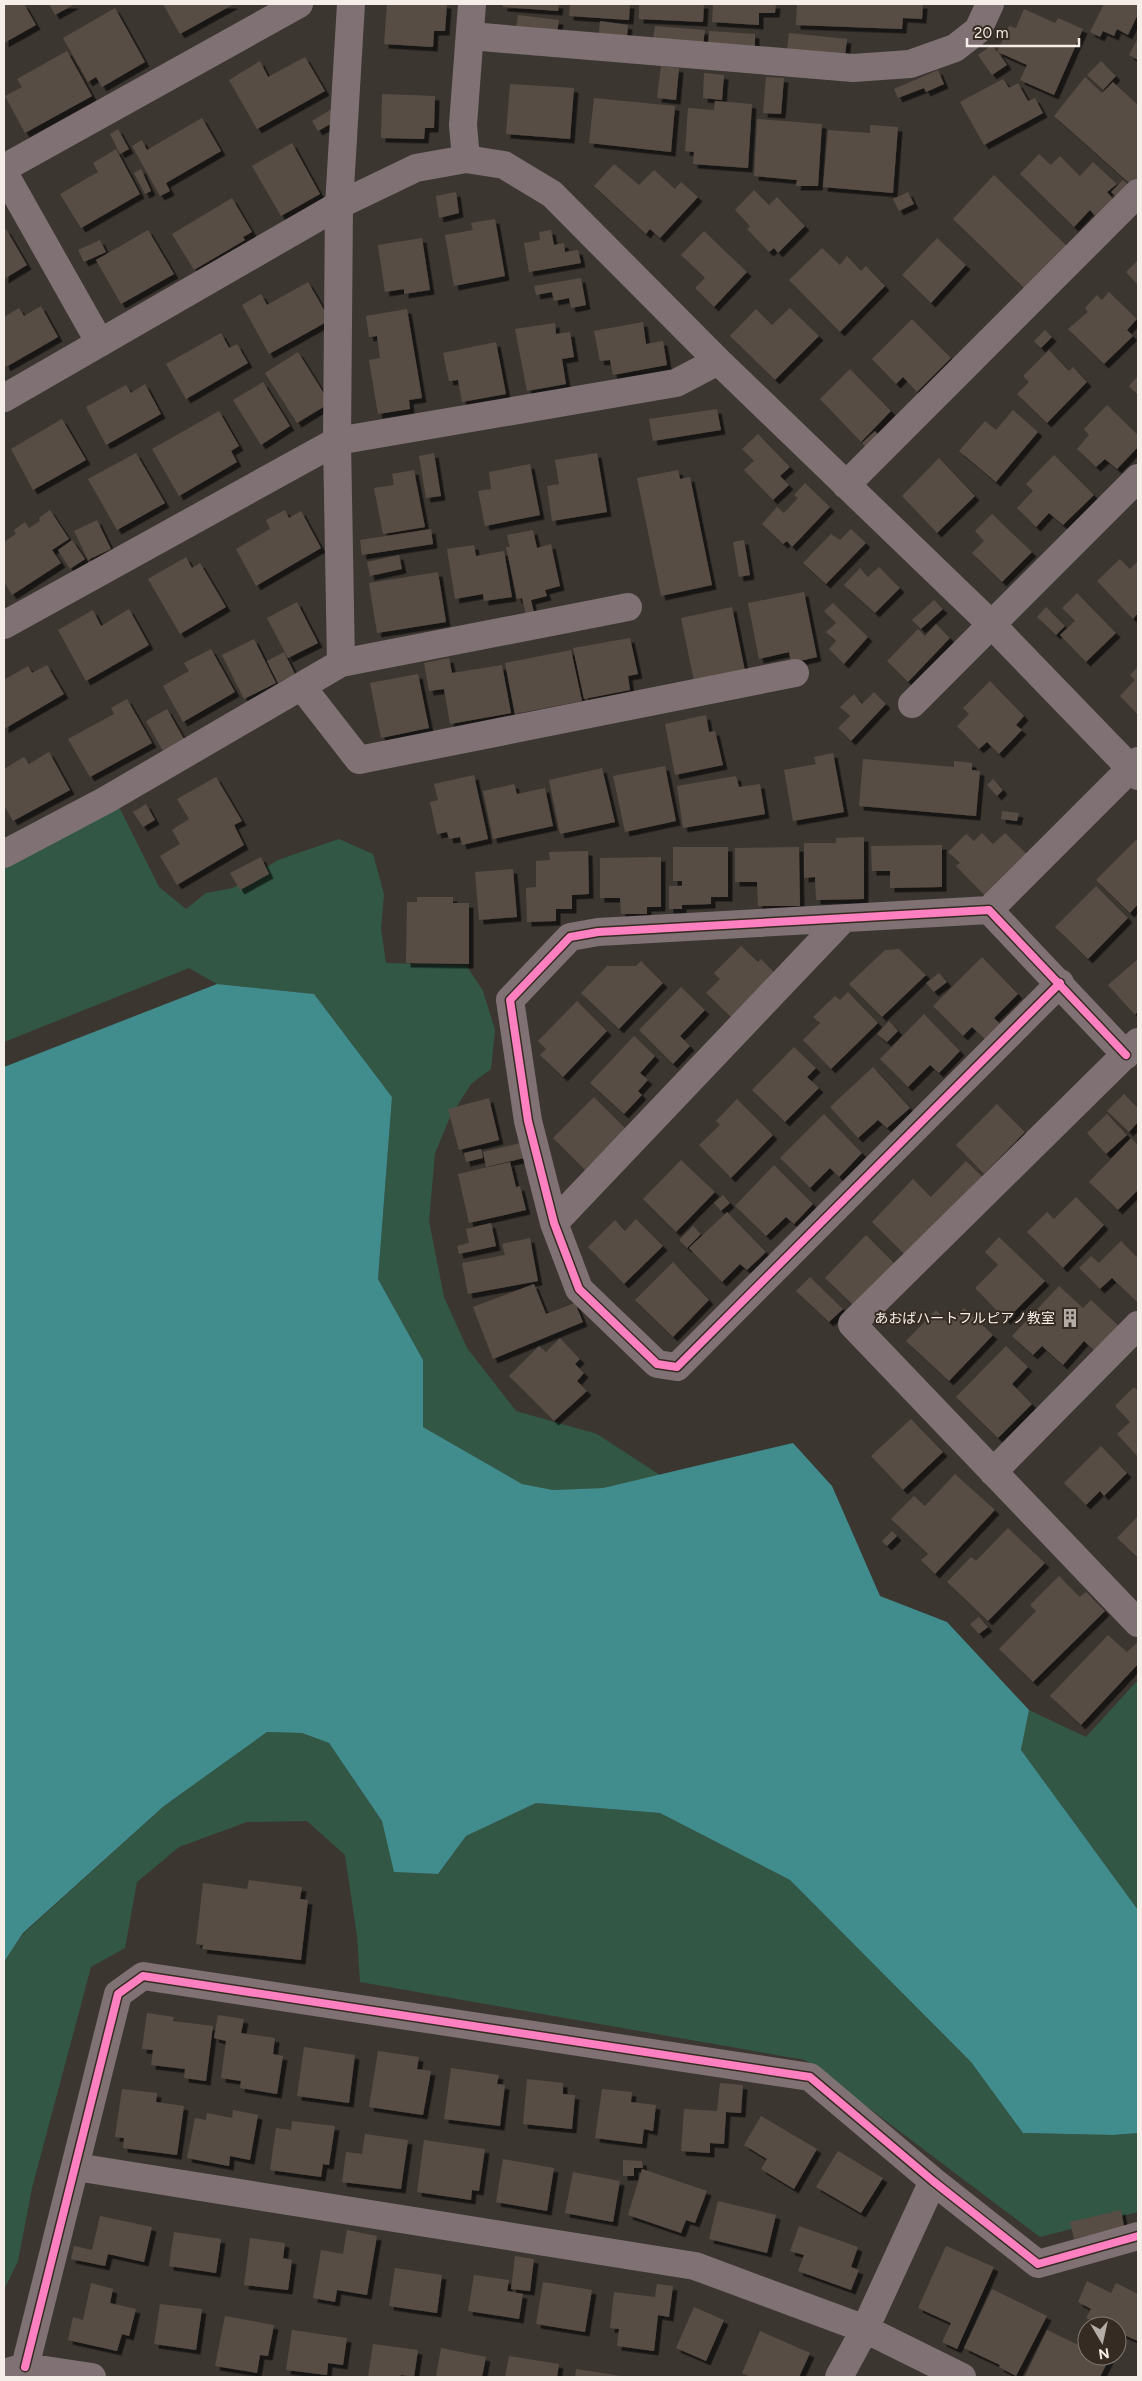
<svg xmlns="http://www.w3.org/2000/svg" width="1142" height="2381" font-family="Figtree,'Noto Sans JP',sans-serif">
  <defs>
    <filter id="shadow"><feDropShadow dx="4.5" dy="4.5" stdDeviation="0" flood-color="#0009"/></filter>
  </defs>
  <rect width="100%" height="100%" fill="#3c3631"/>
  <path fill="#325845" d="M119,807L159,887L186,909L206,893L233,888L278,860L339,839L373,854L384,894L381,929L386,963L466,965L483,991L495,1030L491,1069L471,1084L450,1117L435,1153L429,1221L444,1297L467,1348L516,1411L597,1434L660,1475L603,1488L553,1490L522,1484L423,1427V1360L378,1279L392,1097L314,994L217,984L189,968L4,1042V867Z
    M1138,1680V1910L1021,1750L1029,1710L1086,1737Z
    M267,1732L302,1733L329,1743L382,1821L395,1872L438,1874L466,1836L536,1803L660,1813L790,1880L971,2062L1023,2133L1114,2135L1138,2133V2212L1040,2237L805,2060L360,1982L357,1936L345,1855L307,1821L247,1822L179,1847L137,1882L125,1948L91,1967L32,2188L18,2261L4,2290V1962L23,1934L164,1806Z"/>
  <path fill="#418c8c" d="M217,984L314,994L392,1097L378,1279L423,1360V1427L522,1484L553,1490L603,1488L793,1443L832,1486L880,1596L947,1622L1029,1710L1021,1750L1138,1910V2133L1114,2135L1023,2133L971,2062L790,1880L660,1813L536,1803L466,1836L438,1874L394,1872L382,1821L329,1743L302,1733L267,1732L164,1806L23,1933L4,1962V1067Z"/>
  <path fill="#594d45" filter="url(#shadow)" d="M4,4H24L36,25L4,43Z
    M49,4H75L55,15Z
    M163,4H234L180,34Z
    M387,4H447L445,31H434L433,47L384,44Z
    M503,4H559L558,11L503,7Z
    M570,4H630L629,20L569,16Z
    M639,4H704L703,22L639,19Z
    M713,4H776L775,13H759V25L712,22Z
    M797,4H923L922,19L903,18L902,29L796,25Z
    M1104,4H1138V14L1128,35L1117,29L1114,36L1103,31L1100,37L1090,32Z
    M115,8L145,62L102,87L96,77L88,82L63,38Z
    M1024,9L1055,23L1058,18L1083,29L1054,95L1020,80L1027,65L998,52L1007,65L992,75L978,55L992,45L997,52L1009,26L1016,28Z
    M518,15L559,20L557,33L516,28Z
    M600,21L628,25L627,36L599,33Z
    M655,26L705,30L703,45L653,40Z
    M709,31L755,34V48L708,46Z
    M789,33L847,39L845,55L787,49Z
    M1138,38V60L1129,55Z
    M67,51L92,96L25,133L5,96L22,87L17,79Z
    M305,57L325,91L257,129L229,80L260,61L268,77Z
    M1101,61L1116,76L1103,90L1087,75Z
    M661,66L679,68L676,100L657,98Z
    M938,70L944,84L926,92L924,88L898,98L894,89Z
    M704,73L724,75L722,100L703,98Z
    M766,77L784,78L781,114L763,113Z
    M1085,77L1102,93L1113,82L1138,105V185L1135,188L1054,116Z
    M1003,79L1009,88L1018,83L1028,101L1035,98L1043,113L984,145L960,102Z
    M510,84L574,88L570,139L506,134Z
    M382,94L435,96L434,128H425L424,139L381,138Z
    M594,98L675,106L671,152L589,143Z
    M715,101L752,104L748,168L693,164L694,152L685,151L688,108L714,110Z
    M330,110L336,121L318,131L312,121Z
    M202,118L221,151L166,183L170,191L160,196L132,146L142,140L147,150Z
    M757,119L822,124L818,186H796L797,180L754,176Z
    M870,125L898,127L893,193L823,187L828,130L870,133Z
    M118,129L129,149L120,154L110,134Z
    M292,143L320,194L281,216L252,166Z
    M116,149L140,194L81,228L60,194L98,172L93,163Z
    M1039,154L1051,165L1060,156L1080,176L1093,162L1117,184L1107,192L1115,201L1098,219L1090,210L1074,227L1020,174Z
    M614,164L639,185L654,170L675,189L681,182L698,197L660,238L650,229L646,234L594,186Z
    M141,169L151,191L145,194L134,173Z
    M994,175L1071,250L1028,292L953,219Z
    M1123,180L1132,189L1121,201L1111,192Z
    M754,190L769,205L777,197L805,226L778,253L774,248L769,252L747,229L750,226L735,210Z
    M456,192L459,213L439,218L436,196Z
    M908,192L914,204L899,211L893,199Z
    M232,198L252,232L243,237L245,240L194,270L172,234Z
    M495,219L505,276L454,286L445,235L473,230L471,223Z
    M6,229L27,265L4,279V230Z
    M148,230L174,274L121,304L96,260Z
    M551,230L554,245L564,243L565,252L578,250L581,263L529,272L524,243L540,240L539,232Z
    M704,231L747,272L714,307L695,288L705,278L681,255Z
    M422,238L430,290L404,294V289L385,292L378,245Z
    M937,238L966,265L931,303L902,275Z
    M100,240L106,252L84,262L78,250Z
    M822,248L840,265L847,256L861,271L866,266L885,286L840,332L789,280Z
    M1138,260V285L1126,272Z
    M581,278L586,305L571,308L569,298L554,301L552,292L536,295L534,286Z
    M308,282L330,320L269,354L242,305L261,294L267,305Z
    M1109,292L1137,319L1127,330L1133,336L1104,364L1068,329L1088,312L1085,308L1097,295L1102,300Z
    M41,306L58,337L6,367L4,362V317L19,308L24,316Z
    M790,308L819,336L775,380L730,336L756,309L772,325Z
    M407,309L422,398L409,400L410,409L378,414L369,360L380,358L377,336L369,337L366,316Z
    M912,319L951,358L917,392L903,377L896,384L872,359Z
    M643,322L646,344L663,341L667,365L613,375L610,360L600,361L594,331Z
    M555,323L556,334L570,332L574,357L562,359L566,384L527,391L515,329Z
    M1045,330L1052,337L1041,348L1034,341Z
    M221,333L229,348L237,344L248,363L186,399L166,364Z
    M496,342L506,394L462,402L458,380L449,381L443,353Z
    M1049,350L1069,371L1073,367L1087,382L1047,423L1017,394L1029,382L1023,376Z
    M298,352L330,403L297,423L265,373Z
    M850,369L891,411L861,442L820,399Z
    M1138,376V395L1129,386Z
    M263,382L290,426L261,445L233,400Z
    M145,384L161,414L106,445L86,407L126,385L131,393Z
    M1107,405L1138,435V447L1117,469L1105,459L1096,467L1077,449L1089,435L1084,429Z
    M717,409L721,430L653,441L649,419Z
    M1013,410L1038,432L996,482L959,451L985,421L996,430Z
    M219,411L239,446L231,451L237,462L179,496L152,449Z
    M62,419L86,460L33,490L11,449Z
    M875,431L881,438L867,450L862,443Z
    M758,434L790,467L780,476L789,485L773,500L744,470L754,461L742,449Z
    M136,453L165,503L117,530L88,479Z
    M434,453L441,496L426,498L419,456Z
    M597,453L607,512L552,521L547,486L559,484L555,460Z
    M1054,455L1094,495L1063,525L1049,513L1036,527L1017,508L1033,491L1026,484Z
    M939,458L975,496L937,533L902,496Z
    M530,464L540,515L485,526L478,491L491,489L489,472Z
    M414,470L425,527L383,534L374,488L394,485L392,474Z
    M678,470L680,479L690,477L712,585L661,596L637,478Z
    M805,483L830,507L792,547L787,541L783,544L762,524L777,507L784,513L798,498L794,495Z
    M50,510L69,539L52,550L61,563L12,595L4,582V542L16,534L14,530L25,522L29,528L40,521L39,518Z
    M285,510L289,518L301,511L321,548L256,586L236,549L270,529L266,520Z
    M992,514L1032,552L1002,582L972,553L984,541L975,531Z
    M97,520L111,549L88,560L74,531Z
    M431,529L433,544L362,555L360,540Z
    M851,529L866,543L826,584L803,563L831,534L840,540Z
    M533,530L537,548L551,544L560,586L545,590L547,596L531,600L534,613L526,615L522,598L517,599L506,547H510L507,535Z
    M72,540L85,559L70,569L58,550Z
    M744,540L750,575L739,577L733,542Z
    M474,545L476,556L504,551L512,597L484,601L483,594L455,599L447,549Z
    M399,555L402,569L370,576L367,562Z
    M186,557L192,568L200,563L226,607L180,634L148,579Z
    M1120,559L1130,569L1138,561V613L1133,619L1097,581Z
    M879,567L900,588L875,613L844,585L860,568L868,577Z
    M438,572L446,622L377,633L369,583Z
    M804,592L817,657L791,663L789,652L759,659L748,603Z
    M1077,593L1116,633L1086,662L1060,635L1075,621L1062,608Z
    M934,600L943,609L921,629L912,620Z
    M297,602L318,643L288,658L267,618Z
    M833,603L868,637L844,664L829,649L836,641L826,632L836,623L824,611Z
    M732,607L745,671L694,681L681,618Z
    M1046,607L1065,626L1056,635L1037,617Z
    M129,609L149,645L86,681L58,630L93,610L101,626Z
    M936,624L950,638L908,682L887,661L918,629L925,636Z
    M630,638L638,674L628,676L630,690L584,699L573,648Z
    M254,639L276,683L244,699L222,655Z
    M211,649L235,692L183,722L163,686L189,671L184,663Z
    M571,650L582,701L515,714L505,663Z
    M284,652L295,674L278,683L267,661Z
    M449,658L452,673L502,665L511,713L450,724L444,689L429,691L424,663Z
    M47,665L64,694L4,729V680L28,666L32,673Z
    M1138,667V715L1120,696L1135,680L1130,675Z
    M418,674L429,728L381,738L370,683Z
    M990,681L1024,716L1016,725L1022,730L999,754L987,742L979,749L957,726L969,714L963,708Z
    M874,692L886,704L851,741L838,728L850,716L840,707L854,694L862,704Z
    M127,699L152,743L90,777L68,739L114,714L111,708Z
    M167,709L184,739L163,751L146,721Z
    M706,715L709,732L715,731L723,765L675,775L665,724Z
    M49,752L70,790L13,821L4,805V769L24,757L29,764Z
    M833,753L844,812L793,821L784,770L816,764L814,757Z
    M863,759L954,767V761L972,763V770L980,771L976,816L859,806Z
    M665,766L676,821L625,832L613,776Z
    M602,768L615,822L560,834L549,780Z
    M474,775L488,839L462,845L460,837L449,839L447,832L437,834L430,802L438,800L434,784Z
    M736,776L739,787L760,784L765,814L683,828L677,786Z
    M216,777L242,821L234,825L244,845L177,885L160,856L180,844L172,830L189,819L177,799Z
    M993,779L1003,790L997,796L987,785Z
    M514,784L517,794L545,788L553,826L493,839L483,791Z
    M146,804L155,820L143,827L133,812Z
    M1002,811L1019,813L1017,821L1001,819Z
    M982,833L993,844L1005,833L1029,856L987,898L956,866L960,863L948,852L966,834L974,841Z
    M864,837V899L816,900L815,877L804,878V843H836V838Z
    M1138,838V904L1130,913L1096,880Z
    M942,845V887L890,888V871H872L871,846Z
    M673,847H728V897H711V904L682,905V909H669V886H682V881H673Z
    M799,847L800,906H758L757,882H735V848Z
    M588,851L589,894L572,895V909H556V921L527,922L526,888L536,887V861L550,860L549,852Z
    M261,857L269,874L240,890L230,873Z
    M661,857V907H647V914H621L620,898H600V858Z
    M513,869L517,917L479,920L475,872Z
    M1096,886L1128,918L1088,959L1055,927Z
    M417,897H453V903H469V964L406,963L407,902H417Z
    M741,946L758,962L761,959L778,976L734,1020L706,993L720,979L714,973Z
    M899,949L926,975L882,1017L849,984L885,950Z
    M982,957L1018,994L994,1018L1005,1029L990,1044L972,1027L963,1036L933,1006Z
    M1138,959V1011L1135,1015L1108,985Z
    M641,961L663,983L619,1029L581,993L607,966H636Z
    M939,973L947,982L934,992L926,983Z
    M681,987L705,1010L680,1036L690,1046L673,1064L639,1030Z
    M848,992L878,1023L831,1069L803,1040L820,1023L813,1017L835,996L840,1000Z
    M577,1001L607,1031L563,1077L540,1055L546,1049L538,1041Z
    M924,1014L960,1051L939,1073L930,1065L908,1087L880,1059Z
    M889,1021L898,1031L887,1042L877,1034Z
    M634,1036L655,1056L640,1073L648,1080L638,1091L642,1095L624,1114L590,1083Z
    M794,1047L816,1068L807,1077L819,1088L785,1122L752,1090Z
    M873,1067L910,1108L887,1128L878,1120L858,1138L830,1107Z
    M1124,1094L1138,1108V1122L1129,1132L1107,1111Z
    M594,1097L626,1129L585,1170L553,1138Z
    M489,1098L499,1140L459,1150L448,1109Z
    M737,1099L773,1135L731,1178L699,1145L720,1125L716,1121Z
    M997,1104L1025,1132L984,1174L956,1145Z
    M824,1114L862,1153L839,1177L830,1168L810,1188L780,1158Z
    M1107,1114L1127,1135L1106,1154L1087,1133Z
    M1131,1138L1138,1145V1190L1118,1210L1089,1182Z
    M520,1143L524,1158L486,1167L483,1152Z
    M481,1149L483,1158L466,1162L464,1153Z
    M681,1160L715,1192L676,1232L643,1199Z
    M966,1161L988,1182L905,1255L872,1222L913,1179L931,1197Z
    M510,1162L516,1187L520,1186L526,1210L469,1223L458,1174Z
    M774,1165L813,1204L794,1224L786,1217L766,1236L735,1206Z
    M723,1195L730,1203L721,1211L714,1203Z
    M1076,1197L1104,1225L1063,1268L1027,1232L1047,1212L1054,1219Z
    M727,1212L766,1252L747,1270L740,1264L722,1282L689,1248Z
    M636,1219L663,1246L624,1284L588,1247L615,1220L625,1231Z
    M491,1223L496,1246L459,1254L457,1246L469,1243L466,1229Z
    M693,1226L701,1234L687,1248L679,1240Z
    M866,1235L895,1264L854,1306L825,1278Z
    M999,1237L1045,1281L1006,1320L975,1288L998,1265L985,1252Z
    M530,1238L538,1281L468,1294L462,1263L505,1255L502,1244Z
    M1121,1241L1138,1258L1137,1302L1112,1278L1100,1289L1079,1268L1091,1256L1099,1263Z
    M673,1262L709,1300L673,1337L635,1300Z
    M810,1277L843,1309L829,1322L796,1291Z
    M534,1284L546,1314L575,1303L583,1322L493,1359L473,1307Z
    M1059,1286L1083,1308L1091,1300L1122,1329L1098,1354L1084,1341L1063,1365L1042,1346L1033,1355L1012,1336Z
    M964,1308L993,1335L949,1381L906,1341L936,1310L949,1324Z
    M560,1338L580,1359L575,1364L584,1373L577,1381L587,1391L554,1421L509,1376L539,1346L546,1352Z
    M1006,1346L1028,1367L1012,1384L1032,1404L998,1438L956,1397Z
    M1134,1387L1138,1391V1457L1117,1434L1130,1422L1115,1406Z
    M911,1419L943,1452L903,1490L871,1456Z
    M1101,1446L1127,1473L1104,1496L1100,1491L1086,1505L1064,1483Z
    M955,1474L995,1510L935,1574L921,1560L928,1554L891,1519L914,1496L925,1506Z
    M1138,1516V1558L1117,1538Z
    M1008,1528L1045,1563L988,1621L947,1582L971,1557L976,1561Z
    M892,1531L897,1536L887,1546L882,1541Z
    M1059,1576L1080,1597L1086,1592L1105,1611L1033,1682L999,1649L1036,1611L1030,1605Z
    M979,1617L988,1627L979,1634L970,1624Z
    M1108,1635L1127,1652L1138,1642V1664L1081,1725L1050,1696Z
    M249,1880L302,1887L300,1899L308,1900L301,1960L202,1949L203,1945L196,1944L203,1883L247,1889Z
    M147,2013L174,2017L173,2021L213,2026L206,2081L184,2078L185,2069L151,2065L153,2050L142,2049Z
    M218,2015L244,2019L241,2033L275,2038L273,2054L283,2056L277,2094L240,2088L241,2081L221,2078L226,2041L214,2038Z
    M304,2047L355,2055L349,2103L297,2096Z
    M378,2051L419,2057L417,2069L431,2071L423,2115L369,2107Z
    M451,2068L499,2075L497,2084L505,2085L500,2126L444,2119Z
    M527,2079L563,2083V2094L575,2095L572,2129L523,2124Z
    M720,2083L743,2085L741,2113L726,2112L724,2144L710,2143V2153L681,2151L684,2109L717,2111Z
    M122,2089L157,2093L156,2102L184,2106L177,2155L123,2148L124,2138L115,2137Z
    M602,2089L632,2092L631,2102L656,2105L653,2131L644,2129L642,2144L595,2138Z
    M233,2110L258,2115L250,2160L230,2156L229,2166L187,2158L195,2118L206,2120L207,2113L232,2118Z
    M761,2116L817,2149L794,2189L761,2169L767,2159L744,2145Z
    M292,2121L335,2126L329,2165L323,2164L321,2177L270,2170L276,2128L291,2130Z
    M365,2134L408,2140L401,2189L342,2182L346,2152L362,2154Z
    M424,2140L485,2149L479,2191L472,2190L471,2200L417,2192Z
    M838,2151L883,2178L861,2213L816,2187Z
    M503,2159L554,2168L547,2211L496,2202Z
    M623,2160L642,2161L643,2168H634V2176H623Z
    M642,2169L707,2191L695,2223L686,2220L681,2233L628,2215Z
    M573,2172L620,2181L613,2222L565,2213Z
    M718,2201L776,2215L767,2253L709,2239Z
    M1121,2210L1124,2226L1074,2239L1070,2222Z
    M100,2216L152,2227L144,2262L108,2254L105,2266L71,2259L74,2246L92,2250Z
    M799,2226L858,2247L851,2267L859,2270L851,2290L798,2271L804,2255L790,2251Z
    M347,2230L377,2236L367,2295L337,2290L335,2302L313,2298L321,2250L343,2254Z
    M174,2232L221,2239L216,2273L169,2266Z
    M250,2238L285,2243L283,2258L292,2260L288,2290L244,2285Z
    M946,2246L994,2267L957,2349L942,2342L951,2323L918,2308Z
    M515,2256L534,2259L530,2291L511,2289Z
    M395,2268L442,2275L437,2313L389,2306Z
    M474,2275L509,2280L507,2291L523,2294L519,2319L468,2311Z
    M1087,2281L1111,2293L1116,2283L1138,2294V2341L1117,2332V2326H1105L1086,2318L1091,2309L1078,2302Z
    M543,2282L592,2290L585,2332L536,2324Z
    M91,2283L113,2289L110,2303L136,2309L129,2336L122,2334L117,2351L68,2340L73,2317L83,2320Z
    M657,2284L673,2286L669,2317L658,2315L654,2351L617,2346L619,2329L610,2328L614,2292L655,2297Z
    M992,2289L1047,2316L1016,2376L999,2367L1000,2365L964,2348Z
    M160,2304L202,2309L196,2350L154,2344Z
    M694,2307L724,2320L706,2361L676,2348Z
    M225,2316L274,2325L268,2356L260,2355L257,2373L215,2366Z
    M292,2330L347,2338L343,2365L328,2363L327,2375L286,2370Z
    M1047,2330L1087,2349V2356H1103L1109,2359L1100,2377L1025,2376Z
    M760,2331L810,2353L799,2377H750L742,2373Z
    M373,2344L418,2350L414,2377L401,2375L400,2377H368Z
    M441,2348L486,2357L482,2377H436Z
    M509,2356L559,2364L557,2377H505Z
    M576,2369L621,2376V2377H575Z"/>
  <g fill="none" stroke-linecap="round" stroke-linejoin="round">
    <path stroke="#807274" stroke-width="28" d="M470,36L853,68L910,64L955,48L978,30L990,4
      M466,159L463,125L472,4
      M4,168L299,4
      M4,173L100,343
      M4,398L339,205L416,168L466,159L504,165L552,194L718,361L993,626L1138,776
      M846,485L1138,193
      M4,625L337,441L676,383L718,361
      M341,663L628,607
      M302,687L359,760L795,673
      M912,704L1138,478
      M4,854L106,800L341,663L337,441L339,205L351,4
      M989,910L1138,761
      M1060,983L677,1367L657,1364L579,1289L554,1223L528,1121L510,1000L570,937L598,932L989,910L1126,1055
      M1138,1042L852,1324L1138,1623
      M554,1223L843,919
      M993,1472L1138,1325
      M76,2167L695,2266L865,2329L962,2377
      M25,2367L118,1994L143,1976L810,2077L933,2181L1038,2264L1138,2236
      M4,2373L25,2367L92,2377
      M839,2377L865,2329L933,2181"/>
    <g stroke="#362b22" stroke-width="11">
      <path id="cycleway" d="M1060,983L677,1367L657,1364L579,1289L554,1223L528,1121L510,1000L570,937L598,932L989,910L1126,1055
        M25,2367L118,1994L143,1976L810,2077L933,2181L1038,2264L1138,2236"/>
    </g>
    <use href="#cycleway" stroke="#ff80c0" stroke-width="8"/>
  </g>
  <defs>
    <g id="building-bare" transform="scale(1.5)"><path d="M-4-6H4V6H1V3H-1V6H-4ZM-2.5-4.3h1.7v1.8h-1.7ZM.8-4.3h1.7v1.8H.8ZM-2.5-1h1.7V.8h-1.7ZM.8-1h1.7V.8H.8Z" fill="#b4ada7" stroke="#362b22" stroke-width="2.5" paint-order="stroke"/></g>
  </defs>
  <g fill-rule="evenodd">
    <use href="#building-bare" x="1070" y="1318"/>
  </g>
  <g text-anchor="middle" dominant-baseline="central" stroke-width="4" stroke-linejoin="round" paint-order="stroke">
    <g font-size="14" fill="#f5ede7" stroke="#362b22" text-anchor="end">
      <text x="1055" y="1318">あおばハートフルピアノ教室</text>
    </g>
  </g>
  <rect width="1142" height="2381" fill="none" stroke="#f5ede7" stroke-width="10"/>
  <g transform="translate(1102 2341) rotate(171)"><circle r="24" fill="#362b22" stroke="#827971"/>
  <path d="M0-4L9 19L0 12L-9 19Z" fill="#b4ada7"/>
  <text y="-8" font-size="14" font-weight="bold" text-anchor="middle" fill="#f5ede7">N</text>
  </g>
  <path d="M967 38v8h112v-8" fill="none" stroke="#f5ede7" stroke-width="2.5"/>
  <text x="974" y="38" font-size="15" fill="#f5ede7" stroke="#362b22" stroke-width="4" paint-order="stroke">20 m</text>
</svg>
